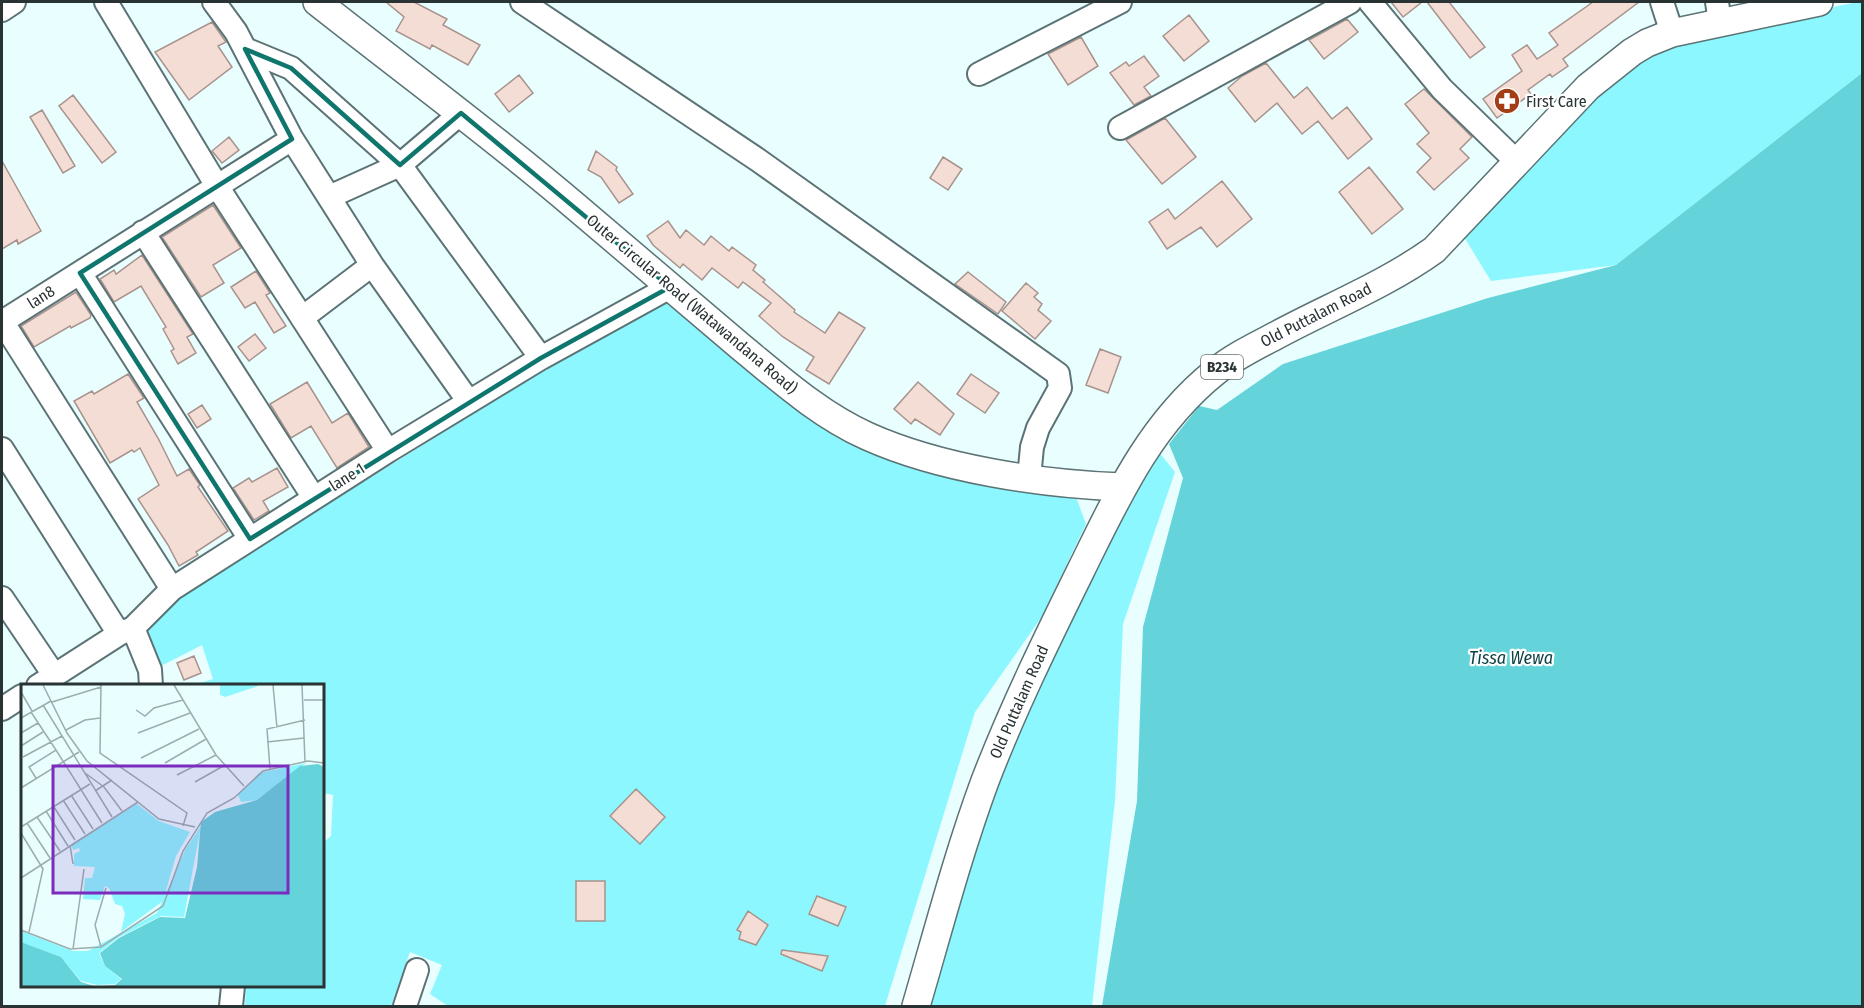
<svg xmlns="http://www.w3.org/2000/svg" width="1864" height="1008" font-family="'Fira Sans Condensed',sans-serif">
  <rect width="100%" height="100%" fill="#e9feff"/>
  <path fill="#8cf7fe" d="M1858,2H1862V73L1616,265L1491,281L1461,232L1633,58L1710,32Z
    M661,297L786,399L1076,497L1086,524L1041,618L975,712L885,1006H448L430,994L442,965L410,952L391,1006H245L246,986H322L323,843L331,836L333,795L323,793L322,686L194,685L213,679L202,645L159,667L138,622Z
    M1158,451L1175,472L1123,624L1115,800L1092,1006H926L985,800L1131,495Z"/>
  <path fill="#64d3da" d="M1862,73V1006H1102L1137,801L1143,627L1183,478L1169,444L1199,406L1217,410L1283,364L1488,298L1616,265Z"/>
  <path fill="#f3ddd5" stroke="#a8938c" stroke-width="1.5" d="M386,2H414L447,19L443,25L480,45L468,65L432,45L430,49L396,31L404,17Z
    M1391,2H1422L1403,17Z
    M1427,2H1449L1485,47L1470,58Z
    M1593,2H1639L1563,59L1568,66L1552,77L1550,74L1528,90L1531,94L1497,118L1483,99L1522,71L1512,55L1527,45L1537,59L1558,45L1549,33Z
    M1189,15L1209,41L1184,61L1163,36Z
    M1347,19L1358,32L1324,59L1309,40Z
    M212,22L226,42L218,46L232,67L189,100L155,52Z
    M1081,37L1098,66L1068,85L1048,54Z
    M1144,56L1159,76L1144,87L1151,96L1134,105L1110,73L1126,62L1129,66Z
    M1266,63L1294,98L1307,87L1332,119L1347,107L1372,139L1348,159L1318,121L1302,134L1277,103L1255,122L1228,88L1242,76Z
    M519,75L533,93L509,112L495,94Z
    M1424,89L1472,137L1460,149L1469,158L1434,190L1417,172L1431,158L1417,144L1429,133L1405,104Z
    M73,95L116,152L102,163L59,106Z
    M42,110L75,166L63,173L30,117Z
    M1165,118L1196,157L1162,184L1126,140Z
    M229,137L239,150L222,163L212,151Z
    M596,151L617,167L616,170L633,194L619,203L601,177L588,170Z
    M943,157L962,169L948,190L930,178Z
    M2,161L41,231L18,244L17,240L2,249Z
    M1369,167L1403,209L1372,234L1339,192Z
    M1222,181L1252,219L1217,247L1201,227L1167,249L1149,222L1168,209L1175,219Z
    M213,205L241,248L213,265L224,283L201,297L162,237Z
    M668,221L680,238L686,230L704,245L711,236L729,251L732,247L756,265L753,270L765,280L763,282L795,310L794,312L825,333L839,312L865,328L829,384L806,370L814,357L783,337L759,316L771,303L743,282L738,288L712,268L702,280L683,264L680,268L653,245L647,236Z
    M142,255L193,334L187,337L196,353L178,364L171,351L174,349L163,329L166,327L141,286L114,302L100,279L114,270L116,274Z
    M256,271L270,293L266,295L286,326L274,333L255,302L245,308L231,287Z
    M968,272L1006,302L998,314L955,284Z
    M1026,283L1038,293L1034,297L1042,304L1038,310L1051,321L1035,339L1002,311Z
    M76,292L91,315L90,318L71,328L70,326L34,347L21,326Z
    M255,334L266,348L249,361L238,347Z
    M1100,349L1121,357L1108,393L1086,385Z
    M128,374L144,398L137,402L158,438L177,476L189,469L200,485L198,487L228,531L196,552L198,555L179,566L168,545L138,499L159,485L140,448L134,452L132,450L110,463L74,401L92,391L94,394Z
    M971,374L999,393L985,413L957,394Z
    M307,382L332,423L348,413L369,447L337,468L311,426L291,438L270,404Z
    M918,382L954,414L940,435L915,419L911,424L894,409Z
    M202,405L211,419L197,428L188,414Z
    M277,468L288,487L263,501L269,511L254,520L233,488L249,478L252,482Z
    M194,656L201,673L184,680L177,663Z
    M636,789L665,817L640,844L610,816Z
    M576,881H605V921H576Z
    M817,896L846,907L838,926L809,914Z
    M748,911L768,925L756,945L739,939L741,932L737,930Z
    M782,950L828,956L822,971L781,954Z"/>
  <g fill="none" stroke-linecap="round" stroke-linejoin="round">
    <g stroke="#5c7375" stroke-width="26">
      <path id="minor" d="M106,2L217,186L388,451
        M214,2L236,32L292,139L372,265L469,402
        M522,2L758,160L1058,374L1060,388L1038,428L1032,447L1029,478
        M1370,2L1442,89L1516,161
        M1662,2L1672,33
        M1717,2L1720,23
        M2,10L14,2
        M245,49L291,68L400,165L541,358
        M979,74L1120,2
        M1120,128L1350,2
        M329,197L400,165L461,113
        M143,232L314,498
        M80,273L250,539
        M302,318L372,265
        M2,321L172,589
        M2,322L292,139
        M2,449L119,634
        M2,598L54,675
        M133,628L150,670L151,686
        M38,686L119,634L133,628L172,589L388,451L541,358L670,287
        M2,709L22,696
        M231,1006L233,986
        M405,1006L417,970"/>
    </g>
    <g stroke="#5c7375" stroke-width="30">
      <path id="major" d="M317,2C403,70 492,135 575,206C630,253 685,300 741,347C780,379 820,415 867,436C940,469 1042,484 1122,487
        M916,1006C938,931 958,854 985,781C1013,708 1047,639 1081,570C1117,497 1150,424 1215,372C1233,357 1256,346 1277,335C1329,307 1385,285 1434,250L1588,87L1632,52L1647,43L1672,33L1819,2"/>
    </g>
    <use href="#minor" stroke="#fff" stroke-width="22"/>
    <use href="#major" stroke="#fff" stroke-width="27"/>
  </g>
  <path fill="none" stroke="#0f766e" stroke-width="4.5" stroke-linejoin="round" d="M245,49L291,68L400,165L461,113L670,287L541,358L250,539L80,273L292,139Z"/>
  <defs>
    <g id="pharmacy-disc" transform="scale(1.35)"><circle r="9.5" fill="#a33d16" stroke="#fff"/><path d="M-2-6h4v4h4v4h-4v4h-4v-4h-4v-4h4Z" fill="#fff"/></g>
  </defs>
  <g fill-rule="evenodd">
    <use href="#pharmacy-disc" x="1507" y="101"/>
  </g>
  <g text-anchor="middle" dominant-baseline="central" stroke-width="4.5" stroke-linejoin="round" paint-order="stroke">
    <rect fill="#fff" stroke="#697071" stroke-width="1.5" x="1201" y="355" width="42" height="24" rx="4.5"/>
    <g font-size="15" font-weight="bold" fill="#293334">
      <text x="1222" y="367">B234</text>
    </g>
    <g font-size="16" fill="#293334" stroke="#fff" text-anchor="start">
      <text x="1526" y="101">First Care</text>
    </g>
    <g font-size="16" fill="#293334" stroke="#fff">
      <text transform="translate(41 297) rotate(-32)">lan8</text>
      <text transform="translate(692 304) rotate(40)">Outer Circular Road (Watawandana Road)</text>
      <text transform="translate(1316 315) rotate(-27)">Old Puttalam Road</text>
      <text transform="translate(347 477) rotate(-32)">lane 1</text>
      <text transform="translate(1019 702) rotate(-66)">Old Puttalam Road</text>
    </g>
    <g font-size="18" font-style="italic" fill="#0d4245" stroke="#fff">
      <text x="1511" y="658">Tissa Wewa</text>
    </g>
  </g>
  <g transform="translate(21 684)">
    <rect width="303" height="303" fill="#e9feff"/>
    <path d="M199,1H237V2L204,13L199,11ZM285,79L236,116L220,118L217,111L238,89ZM116,120L138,137L169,148L155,172L142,217L100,248L104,230L101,222L94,220L88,204L84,202L79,216L62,215L64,194H71L74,183L53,182V170L59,167L58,164L52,166L50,160ZM180,142L163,233L140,232L98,253L78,269L84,282L100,295L94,300L76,301L60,297L40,273L0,258V247L52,267H67L136,229L164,166Z" fill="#8cf7fe"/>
    <path d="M297,80L303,83V302H82L94,301L101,295L84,282L79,269L98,254L139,233L164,234L176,183L180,138L194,128L236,116L279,82ZM0,258L40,273L60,298L73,302H0Z" fill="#64d3da"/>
    <path fill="none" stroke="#9cadae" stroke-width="1.5" d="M22,1L46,49L66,77L138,135L174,143M80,1L79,69L166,129L162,142M153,1L195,71L223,102M252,1L256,44M281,1L284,78M0,8L11,27M283,16H303M31,18L80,3M22,21L91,133M115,26L124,32L133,24L162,16M10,28L35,66M0,34L30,17M45,46L64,36L79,34M0,49L17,39M117,49L169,29M246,58L283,54M0,62L22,48M2,73L41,52M120,74L178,45M144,79L185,55M249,85L246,45L284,36M64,89L83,103L101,127M156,91L195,71M15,94L8,83L35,66L81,139M174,98L204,81M0,104L58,68M74,107L91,96M50,111L72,145M42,116L64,150M33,123L54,156M25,127L47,162M16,133L39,167M6,139L29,174M0,143L69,100M0,149L22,185L8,248M49,161L52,180M0,194L117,118M0,246L49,265L80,263L142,222L162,167L186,129L213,114L242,87L287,77L303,79M80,263L74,241L85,204M52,265L63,185"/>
    <path fill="#7b2cbf" fill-opacity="0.15" stroke="#7b2cbf" stroke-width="3" d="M32,82H267V209H32Z"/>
    <rect width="303" height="303" fill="none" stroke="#293334" stroke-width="3"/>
  </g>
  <rect width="1864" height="1008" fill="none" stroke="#293334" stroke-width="6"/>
</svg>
